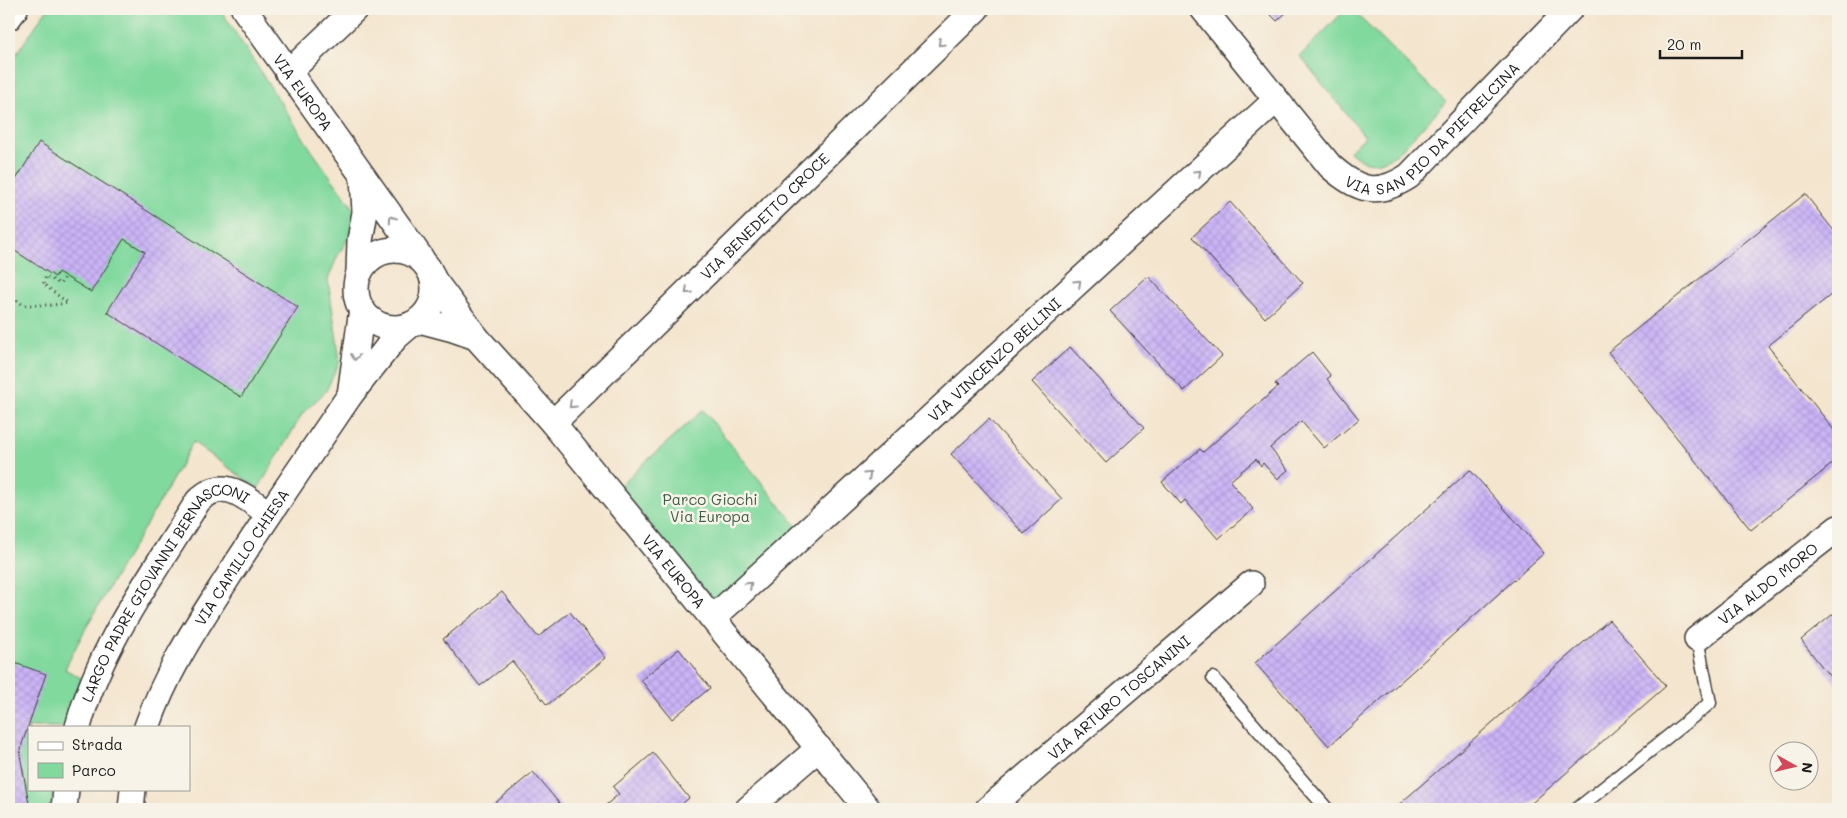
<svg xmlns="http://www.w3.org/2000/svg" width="1847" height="818" font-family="Mali,sans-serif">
  <defs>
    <pattern id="building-cross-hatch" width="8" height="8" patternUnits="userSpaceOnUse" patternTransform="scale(1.25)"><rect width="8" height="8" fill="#cbb4f7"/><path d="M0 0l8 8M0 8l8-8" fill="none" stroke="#ae9ad3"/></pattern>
  </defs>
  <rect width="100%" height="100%" fill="#f7f3e8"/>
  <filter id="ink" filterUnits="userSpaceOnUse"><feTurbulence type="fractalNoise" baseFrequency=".02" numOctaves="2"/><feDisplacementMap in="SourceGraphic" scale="10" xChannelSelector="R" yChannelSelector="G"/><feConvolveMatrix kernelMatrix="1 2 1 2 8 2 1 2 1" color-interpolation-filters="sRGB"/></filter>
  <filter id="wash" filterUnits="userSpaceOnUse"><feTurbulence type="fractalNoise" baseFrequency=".0096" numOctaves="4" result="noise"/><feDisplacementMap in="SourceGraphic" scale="20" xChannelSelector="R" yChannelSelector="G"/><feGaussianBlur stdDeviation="1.12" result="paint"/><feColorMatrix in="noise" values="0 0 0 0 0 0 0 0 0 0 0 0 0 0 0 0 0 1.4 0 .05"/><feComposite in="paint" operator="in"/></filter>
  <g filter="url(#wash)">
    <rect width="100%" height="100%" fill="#f4e5ce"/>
    <path fill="#81d99e" stroke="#4e7a5d" d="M47,9H220L312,151L355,211L351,234L338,255L328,279L340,361L326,391L303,413L258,489L193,442C153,519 102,591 65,669L81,678L67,727H29V789H54L51,809H9V65Z
      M1346,9H1351L1446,102L1397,154C1378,166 1365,166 1349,151L1365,137L1300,56Z
      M703,410L800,530L716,606L619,486Z"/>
    <g id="blocks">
      <path fill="url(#building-cross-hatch)" d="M1265,9H1290L1277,21Z
        M39,142L298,307L241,397L107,312L145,252L124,239L91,292L58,272L55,277L9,247V191Z
        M1805,194L1838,236V289L1768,346L1838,435V459L1751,530L1608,352Z
        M1230,202L1303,283L1265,318L1192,237Z
        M1148,276L1222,356L1184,391L1110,311Z
        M1070,347L1144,428L1106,463L1032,382Z
        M1312,352L1331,376L1327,379L1359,419L1324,448L1301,421L1270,448L1288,470L1277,479L1263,463L1261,466L1256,459L1230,481L1253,509L1218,539L1185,500L1181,504L1162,482L1200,449L1203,452L1278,387L1275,384Z
        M989,419L1062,499L1024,534L951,454Z
        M1470,470L1544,553L1329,746L1255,663Z
        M502,592L538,637L570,612L606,658L547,705L512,661L480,686L443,639Z
        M1838,610V687L1801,640Z
        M1609,620L1666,686L1525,809H1394Z
        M679,649L710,688L672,719L641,680Z
        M12,662L46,674L22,744L20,755L30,809H9V671Z
        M653,753L689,798L676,809H601L619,794L613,787Z
        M533,772L564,809H488Z"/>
    </g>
  </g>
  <g filter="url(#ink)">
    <use href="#blocks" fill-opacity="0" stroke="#3c3a37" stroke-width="1"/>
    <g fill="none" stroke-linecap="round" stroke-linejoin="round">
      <g stroke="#3c3a37" stroke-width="15">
        <path id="lane" d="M1213,678L1327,809
          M1577,809L1710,703L1697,639"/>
      </g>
      <g stroke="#3c3a37" stroke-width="28">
        <g id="street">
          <path id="s1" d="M244,9L421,258"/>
          <path id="s2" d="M1203,9L1330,166C1358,191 1377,197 1409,176L1570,9"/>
          <path d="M9,17L15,9"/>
          <path d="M288,73L355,9"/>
          <circle cx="395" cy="289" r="39"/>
          <path d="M359,273L360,241L365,212L363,177"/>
          <path id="s3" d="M433,279L476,337L553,423L868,809"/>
          <path d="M362,309L350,395L395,338L410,325"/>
          <path d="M419,320L453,329L476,337"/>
          <path id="s4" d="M553,423L976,9"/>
          <path id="s5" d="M713,618L1276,100"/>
          <path id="s6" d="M1697,639L1838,528"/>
          <path id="s7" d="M78,727C100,644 154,573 198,501C224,475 245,497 269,514"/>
          <path id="s8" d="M147,727C167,670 196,627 228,577C267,516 309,456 350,395"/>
          <path d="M64,809L66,789"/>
          <path d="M131,809L133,789"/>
          <path d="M748,809L819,748"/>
          <path id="s9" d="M988,809L1251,584"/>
        </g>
      </g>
      <path stroke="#3c3a37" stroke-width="3" stroke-dasharray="1 4" stroke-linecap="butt" d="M9,169L11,62
        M9,294L23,305H53L68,303L43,284L46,276L60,284L66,276"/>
      <use href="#lane" stroke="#fff" stroke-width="12"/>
      <use href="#street" stroke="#fff" stroke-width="25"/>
    </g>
    <defs><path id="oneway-chevron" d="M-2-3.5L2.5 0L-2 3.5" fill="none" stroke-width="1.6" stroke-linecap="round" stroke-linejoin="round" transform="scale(1.25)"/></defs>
    <g stroke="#999">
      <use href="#oneway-chevron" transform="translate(941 43) rotate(136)"/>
      <use href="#oneway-chevron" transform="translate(1198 173) rotate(-43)"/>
      <use href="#oneway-chevron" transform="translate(392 219) rotate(-125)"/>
      <use href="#oneway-chevron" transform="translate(1078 283) rotate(-43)"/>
      <use href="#oneway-chevron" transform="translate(688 291) rotate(136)"/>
      <use href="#oneway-chevron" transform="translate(355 357) rotate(97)"/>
      <use href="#oneway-chevron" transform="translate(572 405) rotate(136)"/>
      <use href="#oneway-chevron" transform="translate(868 475) rotate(-43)"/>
      <use href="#oneway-chevron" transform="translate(749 585) rotate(-43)"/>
    </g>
  </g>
  <g text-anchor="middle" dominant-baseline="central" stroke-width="5" stroke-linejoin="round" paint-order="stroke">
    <g font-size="15" fill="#1c1c1c" stroke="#f7f3e8">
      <text stroke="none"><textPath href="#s1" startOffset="102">VIA EUROPA</textPath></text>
      <text stroke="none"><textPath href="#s2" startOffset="334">VIA SAN PIO DA PIETRELCINA</textPath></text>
      <text stroke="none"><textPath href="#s4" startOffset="296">VIA BENEDETTO CROCE</textPath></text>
      <text stroke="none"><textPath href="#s5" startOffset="382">VIA VINCENZO BELLINI</textPath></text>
      <text stroke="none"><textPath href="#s8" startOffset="195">VIA CAMILLO CHIESA</textPath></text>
      <text stroke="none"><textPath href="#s3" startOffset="379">VIA EUROPA</textPath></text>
      <text stroke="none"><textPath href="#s6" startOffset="90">VIA ALDO MORO</textPath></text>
      <text stroke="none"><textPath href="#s7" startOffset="170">LARGO PADRE GIOVANNI BERNASCONI</textPath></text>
      <text stroke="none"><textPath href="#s9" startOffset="172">VIA ARTURO TOSCANINI</textPath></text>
    </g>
    <g font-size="15" fill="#3f5e4a" stroke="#f7f3e8">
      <text x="710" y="499">Parco Giochi<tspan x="710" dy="17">Via Europa</tspan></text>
    </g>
  </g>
  <rect width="1847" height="818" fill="none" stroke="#f7f3e8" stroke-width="30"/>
  <rect x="28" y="726" width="162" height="65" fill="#f7f3e8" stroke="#9f9d96"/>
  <rect x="38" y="742" width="25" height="8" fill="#ffffff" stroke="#9f9d96"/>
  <text x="72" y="750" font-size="15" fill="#1c1c1c">Strada</text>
  <rect x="38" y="763" width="25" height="15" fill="#81d99e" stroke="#9f9d96"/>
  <text x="72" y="776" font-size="15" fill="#1c1c1c">Parco</text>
  <g transform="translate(1794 766) rotate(98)"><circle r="24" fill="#f7f3e8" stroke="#9f9d96"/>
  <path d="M0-4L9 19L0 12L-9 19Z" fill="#d1495b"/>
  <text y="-8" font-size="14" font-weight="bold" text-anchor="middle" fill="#1c1c1c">N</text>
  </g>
  <path d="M1660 50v8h82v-8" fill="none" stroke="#1c1c1c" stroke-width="2.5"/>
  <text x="1667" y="50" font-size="15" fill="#1c1c1c" stroke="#f7f3e8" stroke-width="4" paint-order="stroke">20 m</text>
</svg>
